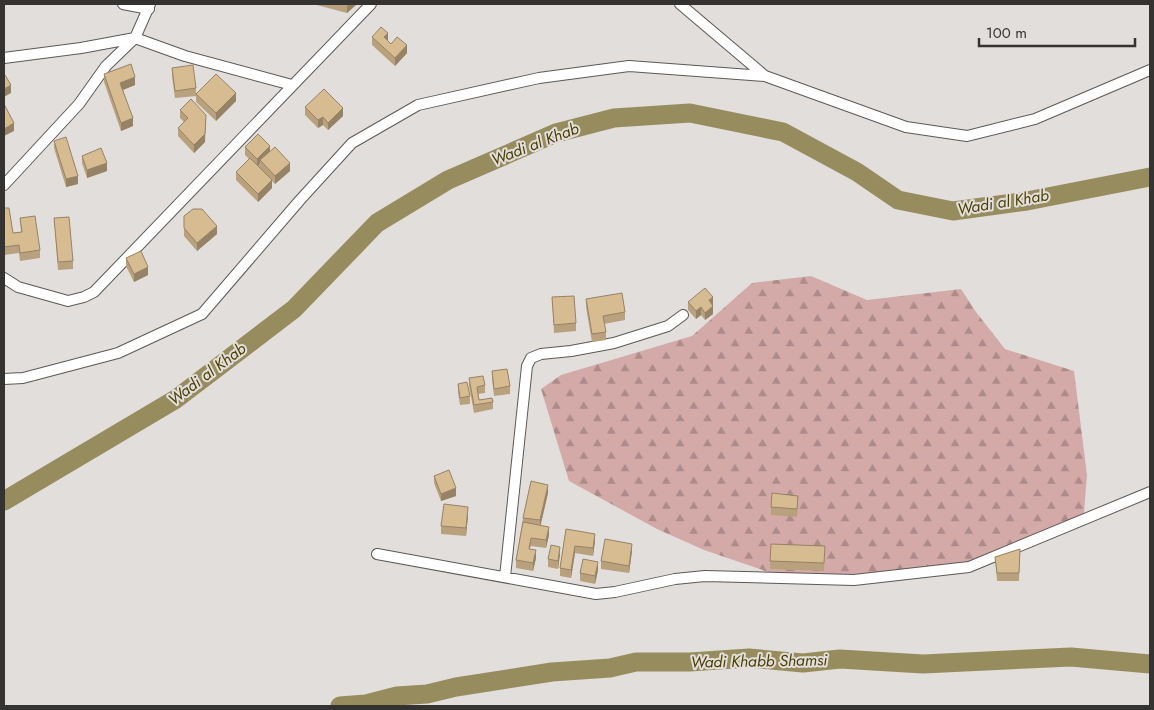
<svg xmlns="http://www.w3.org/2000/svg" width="1154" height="710" font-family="Jost,sans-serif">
  <defs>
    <pattern id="forest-firs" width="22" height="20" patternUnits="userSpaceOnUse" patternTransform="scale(1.25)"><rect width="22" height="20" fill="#d4aaa9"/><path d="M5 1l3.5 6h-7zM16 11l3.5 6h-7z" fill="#ad8b8a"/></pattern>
  </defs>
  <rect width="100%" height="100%" fill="#e2dedb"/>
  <path fill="url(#forest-firs)" d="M811,276L867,300L961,289L976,312L1005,349L1074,371L1087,475L1083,525L966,571L851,584L771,573L704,550L657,529L569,481L541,389L561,375L692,336L752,283Z"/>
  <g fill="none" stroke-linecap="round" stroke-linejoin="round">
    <path stroke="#978c5e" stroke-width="19" d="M4,501L176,399L294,309L377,223L448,180L556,133L614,118L690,113L783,132L857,172L898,200L953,211L1027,201L1150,177
      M340,706L366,704L397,696L427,694L456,687L552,672L610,668L636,662H690L749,658L803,663L840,659L923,664L1071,657L1150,664"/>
    <g stroke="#5c5957" stroke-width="12">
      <path id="street" d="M123,4L149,9
        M680,4L765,76
        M4,58L81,48L135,38L185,56L292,85
        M4,185L79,104L106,66L135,38L150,4
        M4,278L18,287L68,301L84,297L94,292L371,4
        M4,379L23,378L118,353L202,314L300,200L352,143L418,105L539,78L629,66L765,76L906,127L967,136L1035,119L1150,70
        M377,554L596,594L615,592L675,579L705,576L854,580L969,567L1150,492
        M505,577L527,366L531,358L541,354L571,351L614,343L668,326L683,315"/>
    </g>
    <use href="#street" stroke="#fff" stroke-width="10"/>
  </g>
  <path fill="#b9a17d" d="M313,4H357L347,13Z
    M372,37L388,41L391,44L407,53L395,66L372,45Z
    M172,68L196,88V96L175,98L172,76Z
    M104,74L135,85L123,90L133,126L121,131L104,82Z
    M196,94L236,101L216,121L196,102Z
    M191,99L205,142L194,153L178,136V128L184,122L180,118V110Z
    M305,107L343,116L328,130L323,125L318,128L305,115Z
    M54,141L78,184L66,187L54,148Z
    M245,147L270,152L290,171L275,184L272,181V188L258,202L236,180V172L249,159L245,155Z
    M82,156L107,171L87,178L82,163Z
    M4,208L13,233L21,232L20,218L40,250V258L20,261L19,253L4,255Z
    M184,216L217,234L197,251L184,236Z
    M54,218L73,261V269L58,270Z
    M126,258L148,275L134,282L126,266Z
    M552,297L576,323V331L554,333Z
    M586,299L625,312V320L604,324L606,332V340L592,342L586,307Z
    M688,302L713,305V314L705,320L701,315L696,319L688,310Z
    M492,371L510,386V394L494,396L492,379Z
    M469,378L485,385V393L478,394L479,400L493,402V409L474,413L469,386Z
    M458,384L470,396V404L460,405L458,392Z
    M434,476L456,496L441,501L434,483Z
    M548,493L540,525L549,535L546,548L531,546L530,549L536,558L533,571L516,568V560L523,518Z
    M798,504L797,517L771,515V507Z
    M468,515L466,536L441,534V526Z
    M566,529L595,541L593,556L575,553L571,578L560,576V568Z
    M771,544L825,546L824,571L770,569Z
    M1020,549L1019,581H997L995,557Z
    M632,551L629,573L601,569V561Z
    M560,554L558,569L548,567V559Z
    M598,570L595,584L580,581V573Z"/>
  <path fill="#968366" d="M349,4H357L347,13V6Z
    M388,33V41L384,37Z
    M407,45V53L395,66V58Z
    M135,77V85L120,91V83Z
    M11,85V93L4,97V89Z
    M236,93V101L216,121V113Z
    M343,108V116L328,130V123Z
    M206,115L205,142L194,153V145Z
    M323,117V125L318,128V120Z
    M133,118V126L121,131V123Z
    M14,123V131L4,136V129Z
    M270,146V154L260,160V163L257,167V159Z
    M107,163V171L87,178V170Z
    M290,163V171L275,184V176Z
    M78,176V184L66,187V179Z
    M272,180V188L258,202V194Z
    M217,226V234L197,251V243Z
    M148,267V275L134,282V274Z
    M713,297V305L709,308V300Z
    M713,306V314L705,320V313Z
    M701,307V315L696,319V311Z
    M548,485V493L540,528V520Z
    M456,488V496L441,501V494Z
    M468,507V515L466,536V528Z
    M549,527V535L546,548V540Z
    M595,534V541L593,556V548Z
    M632,544V551L629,573V566Z
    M575,546V553L571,578V570Z
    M560,547V554L558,569V561Z
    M536,550V558L533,571V563Z
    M598,562V570L595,584V576Z"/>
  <path fill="#d7bb91" stroke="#968366" d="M381,27L388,33L384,37L391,44L397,37L407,45L395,58L372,37Z
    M131,64L135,77L120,83L133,118L121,123L104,74Z
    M193,65L196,88L175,91L172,68Z
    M216,74L236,93L216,113L196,94Z
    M4,75H5L11,85L4,89Z
    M324,89L343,108L328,123L323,117L318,120L305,107Z
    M191,99L206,115L205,134L194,145L178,128L188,118L180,110Z
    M4,104L14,123L4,129Z
    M258,134L270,146L257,159L245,147Z
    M66,137L78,176L66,179L54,141Z
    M275,147L290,163L275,176L260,160Z
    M101,148L107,163L87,170L82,156Z
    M250,158L272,180L258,194L236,172Z
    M4,208H9L13,233L22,232L20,218L35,216L40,250L20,253L19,245L4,247Z
    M193,209H202L217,226L197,243L184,228V216Z
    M69,217L73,261L58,262L54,218Z
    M141,251L148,267L134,274L126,258Z
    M705,288L713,297L709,300L713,306L705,313L701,307L696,311L688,302Z
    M622,293L625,312L603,316L606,332L592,334L586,299Z
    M574,296L576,323L554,325L552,297Z
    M507,369L510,386L494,389L492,371Z
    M483,376L485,385L477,387L479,400L492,398L493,402L474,405L469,378Z
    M467,382L470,396L460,398L458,384Z
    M449,470L456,488L441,494L434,476Z
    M531,481L548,485L540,520L523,518Z
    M772,493L798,496L797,509L771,507Z
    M444,504L468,507L466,528L441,526Z
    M523,522L549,527L546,540L531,538L529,549L536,550L533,563L516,560Z
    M566,529L595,534L593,548L575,546L571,570L560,568Z
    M605,539L632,544L629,566L601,561Z
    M771,544L825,546L824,563L770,561Z
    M551,545L560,547L558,561L548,559Z
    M1020,549L1019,573H997L995,557Z
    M583,559L598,562L595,576L580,573Z"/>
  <g text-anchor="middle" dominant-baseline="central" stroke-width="4" stroke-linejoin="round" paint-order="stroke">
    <g font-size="16" font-style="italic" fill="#4c3f01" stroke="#e2dedb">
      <text transform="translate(535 144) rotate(-21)">Wadi al Khab</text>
      <text transform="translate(1003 202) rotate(-9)">Wadi al Khab</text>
      <text transform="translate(207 374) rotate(-37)">Wadi al Khab</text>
      <text transform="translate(759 661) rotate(-1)">Wadi Khabb Shamsi</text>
    </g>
  </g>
  <rect width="1154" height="710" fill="none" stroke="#343331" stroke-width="10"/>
  <path d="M979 38v8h156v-8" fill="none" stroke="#343331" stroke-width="2.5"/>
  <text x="986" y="38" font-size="15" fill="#343331" stroke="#e2dedb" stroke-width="4" paint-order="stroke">100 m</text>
</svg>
